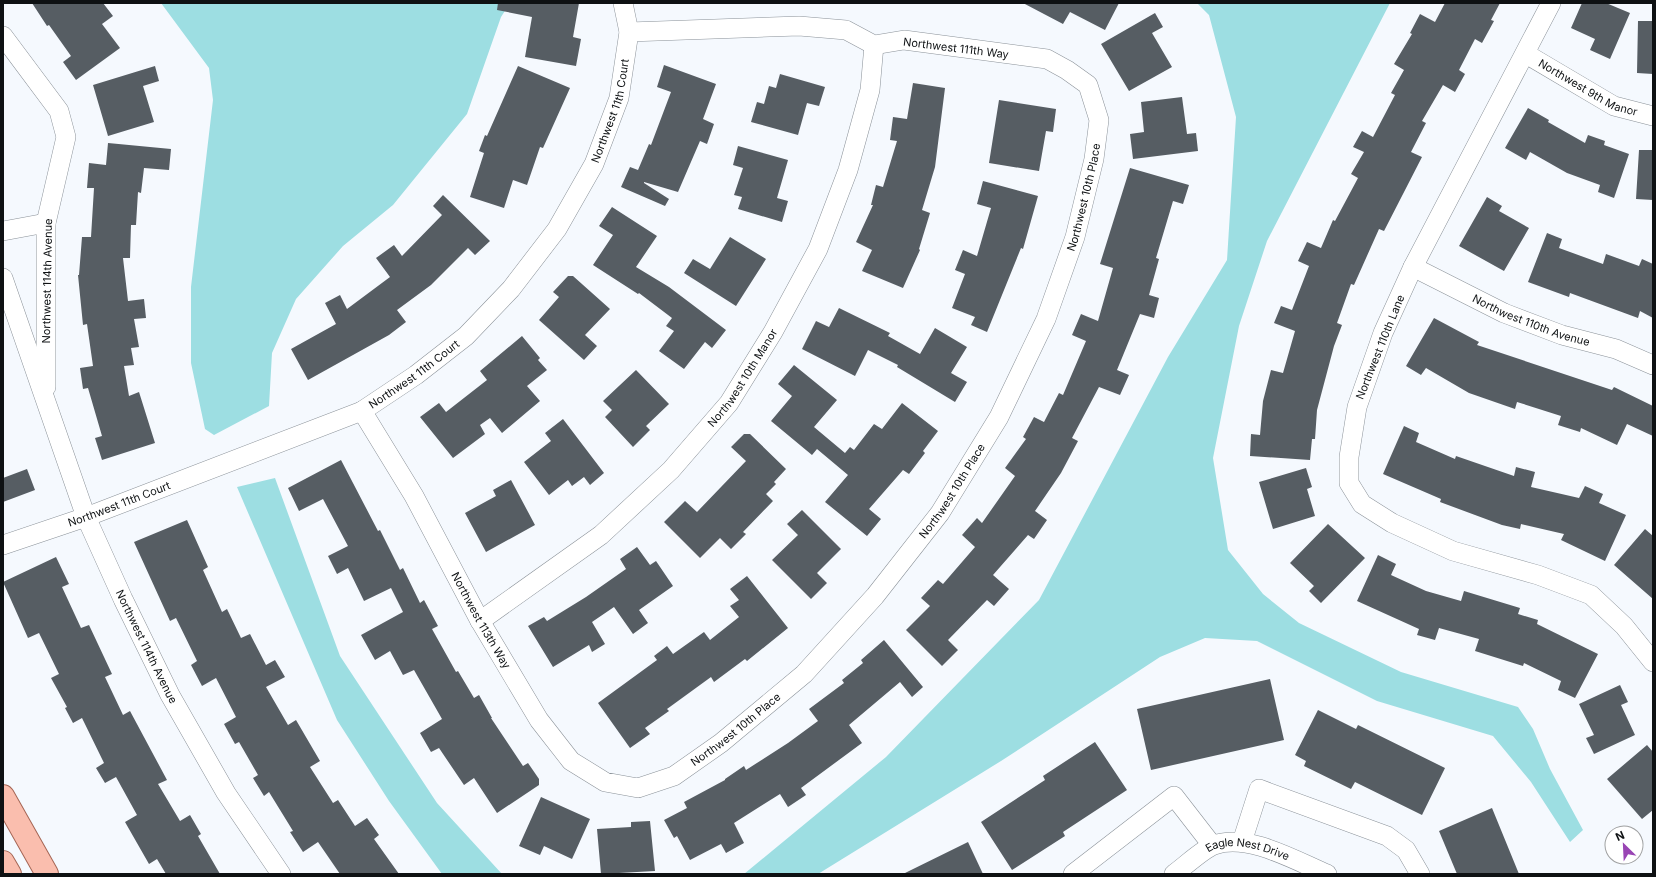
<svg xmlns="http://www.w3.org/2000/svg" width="1656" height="877" font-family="Inter,sans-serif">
  <rect width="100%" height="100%" fill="#f5f9fe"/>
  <path fill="#9ddee2" d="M161,3H510L501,17L467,114L393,205L343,246L296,299L272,353L269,406L214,435L205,429L191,363V287L213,100L209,68Z
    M1197,3H1390L1267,241L1239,326L1213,458L1228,550L1263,594L1299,623L1401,672L1518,707L1533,729L1550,769L1583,830L1570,842L1531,782L1493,736L1377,701L1257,641L1205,638L1160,657L1001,761L818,874H744L886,757L1039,600L1168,357L1227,260L1236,117L1209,15Z
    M275,478L340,656L437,803L502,874H442L389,801L337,720L237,487Z"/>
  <path fill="#565d63" d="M32,3H103L113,16L102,24L120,48L76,80L63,62L71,56L49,25L47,26Z
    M498,3H579L573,37L581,39L576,66L525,57L532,17L497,10Z
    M1023,3H1119L1105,30L1070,12L1063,24Z
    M1445,3H1500L1491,20L1494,21L1482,43L1475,39L1459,70L1465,74L1455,92L1443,85L1422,121L1426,123L1411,152L1422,157L1384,231L1379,229L1354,285L1351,284L1337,323L1342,325L1334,346L1317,410L1315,439H1312L1310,460L1250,456L1251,434L1260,435L1263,401L1271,370L1283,373L1295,331L1274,323L1281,306L1292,310L1309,266L1298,261L1307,242L1321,248L1333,220L1335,221L1358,178L1351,174L1364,152L1353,147L1362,131L1373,137L1395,95L1391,93L1404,70L1394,64L1412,34L1410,33L1420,14L1435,22Z
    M1582,3H1606L1630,13L1610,59L1590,50L1595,39L1571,28Z
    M1155,13L1163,27L1152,33L1172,67L1129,91L1101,44Z
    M1638,21H1653V74L1637,73Z
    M664,65L716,84L703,119L714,124L707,144L700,141L678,192L644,182V183L669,199L665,206L621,187L630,167L638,170L649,144L651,145L671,92L657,87Z
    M155,66L159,81L143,86L154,122L108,136L93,85Z
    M518,66L570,88L543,148L540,147L527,185L513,180L504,208L470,197L484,153L479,151L485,135L487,136Z
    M780,74L825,87L819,106L807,103L798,135L751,122L757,102L764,104L769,86L776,88Z
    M913,83L945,88L935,167L922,210L930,213L919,249L920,250L903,288L862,271L872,250L856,242L873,205H871L876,185L883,187L897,141L890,140L893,117L907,119Z
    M1182,97L1187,134L1196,133L1198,151L1133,159L1130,134L1144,132L1141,102Z
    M999,100L1056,109L1053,132L1046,131L1039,171L989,163Z
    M1528,108L1549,120L1548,122L1585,143L1588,135L1605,141L1604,145L1629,154L1614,198L1598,192L1600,185L1567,173L1530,152L1526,160L1505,148Z
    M108,143L171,149L169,170L144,168L141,193L138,192L136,225H131L130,258H123L128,301L144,299L146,318L134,319L139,347L131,348L134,365L124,366L129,396L139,392L155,443L102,460L95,438L102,436L88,388L83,389L80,368L93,366L87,324L83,325L78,275H79L82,237H91L94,188H87L89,163L106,165Z
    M738,146L788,160L777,198L788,201L782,222L738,209L742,197L734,195L743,168L733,165Z
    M1639,150H1653V200L1636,199Z
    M1130,168L1189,185L1183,204L1173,201L1156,258L1159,259L1149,295L1159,298L1154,318L1140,314L1117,370L1129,375L1120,395L1099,387L1072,438L1078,441L1061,473L1035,511L1047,520L1034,539L1028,535L993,575L1009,589L994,606L987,600L948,640L958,650L942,666L906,630L930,606L921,598L938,580L943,584L975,547L962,535L977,518L982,523L1015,476L1005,468L1026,439L1023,437L1034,417L1044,422L1059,393L1063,395L1086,341L1072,335L1081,314L1098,321L1113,268L1100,264Z
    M983,181L1038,196L1023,249L1021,248L987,332L971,325L975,317L952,308L965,274L955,270L963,250L977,256L991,208L977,204Z
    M443,195L490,241L475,255L468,248L431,285L397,310L406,322L389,335L308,380L291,349L336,324L325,303L340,295L347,309L390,277L376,258L394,245L402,256L442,215L433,206Z
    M1487,197L1502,206L1499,211L1529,228L1504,271L1459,246Z
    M612,207L657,236L636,267L669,287L726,330L712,348L705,342L684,369L659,351L674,331L666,326L672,318L639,293L638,294L593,265L613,235L599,226Z
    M1547,233L1562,239L1559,248L1603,264L1606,254L1639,266L1642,259L1653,264V318L1640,311L1638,318L1570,293L1569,297L1528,282Z
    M730,237L766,259L736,306L684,273L693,259L710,269Z
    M568,276H573L610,309L585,335L597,346L584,360L539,320L559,297L553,292Z
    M839,308L890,333L888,336L920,354L935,328L967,347L951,373L967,382L955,402L897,367L898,365L868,350L855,376L802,349L816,321L829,327Z
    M1434,318L1479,342L1477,345L1612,390L1614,387L1653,406V436L1627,424L1617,445L1581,428L1580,432L1558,425L1561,416L1517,402L1515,409L1469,393L1426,368L1421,375L1406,366Z
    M522,336L540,358L538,360L547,370L527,386L540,401L502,433L490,418L480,425L485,434L453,458L420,417L439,403L446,412L487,380L480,371Z
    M794,365L837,400L814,427L845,453L850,447L854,450L874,424L882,429L902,403L938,431L923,451L925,453L909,474L903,470L869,509L881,519L867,536L825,502L848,475L817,449L812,455L771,421L792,396L778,384Z
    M636,370L669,404L646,426L650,430L633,447L605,417L612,410L603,401Z
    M563,419L604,473L590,485L584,477L572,486L568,480L549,495L524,462L551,441L545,433Z
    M1404,426L1419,433L1416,442L1455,459L1456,456L1514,476L1516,467L1535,472L1531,487L1579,498L1585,486L1603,494L1599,503L1626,515L1605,561L1561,540L1564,534L1521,524L1520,529L1502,525L1440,502L1441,499L1383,474Z
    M744,434H750L786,469L774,482L776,484L766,494L773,501L743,532L746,534L731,549L720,538L700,558L664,522L685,501L697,512L746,461L731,447Z
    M341,460L378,531L380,530L400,570L403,568L420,603L424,600L438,626L432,629L456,672L458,671L474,698L479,695L492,718H491L523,766L528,763L539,779V785L497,813L474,778L464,785L439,748L431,752L420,733L442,719L414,670L403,675L390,651L375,660L361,635L403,612L391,588L364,601L348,568L337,574L328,556L348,546L323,499L299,511L288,488Z
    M1306,468L1312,487L1307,489L1315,516L1273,529L1259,482Z
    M27,469L35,490L3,502V478Z
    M511,480L535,525L486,552L465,513L496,496L493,490Z
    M802,510L841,549L817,573L827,583L811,599L772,560L798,535L787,524Z
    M187,520L208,567L203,570L222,612L227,609L241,638L250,634L266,665L275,660L285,677L266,687L288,725L296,720L320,761L310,767L333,803L338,800L355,826L367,818L379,835L374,839L399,874H340L318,842L303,852L290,832L293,831L269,792L264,796L253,778L258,775L239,742L235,744L224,724L236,717L216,678L202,686L191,665L197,661L176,618L170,621L134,542Z
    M1328,524L1365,558L1321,603L1309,591L1314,586L1290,563Z
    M1645,529L1653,536V599L1614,565Z
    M637,547L650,565L656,561L673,586L639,610L648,623L633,634L614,607L592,622L605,644L592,652L589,645L553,667L528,626L544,617L547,621L586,597L626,569L620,559Z
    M1378,555L1396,564L1391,575L1426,591L1461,601L1464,591L1520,608L1518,614L1538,620L1537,624L1598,654L1575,698L1558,690L1561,681L1524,663L1523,666L1475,651L1479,639L1439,628L1435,640L1417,635L1419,629L1357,601Z
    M56,557L69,584L62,587L81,628L89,625L112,674L105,677L123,715L130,711L167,780L158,784L180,821L190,815L201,834L198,836L220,874H166L157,859L149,864L125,822L137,815L116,777L105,783L96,768L104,763L82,718L73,723L65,708L67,707L51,678L59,674L39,633L28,638L3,582Z
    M747,576L788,628L747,661L745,659L714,682L711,677L667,709L669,711L645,728L650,734L630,748L598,703L657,660L654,656L667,646L673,654L704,632L710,640L739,617L730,606L739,600L730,589Z
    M884,640L923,687L912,697L900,682L849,725L862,743L801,788L806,795L788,807L780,794L734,823L744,843L726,853L721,844L690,860L677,836L674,838L664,820L687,808L684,802L725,780V779L744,766L746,770L788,743L818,721L809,709L844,683L842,680L863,663L861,660Z
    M1270,679L1284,740L1151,770L1137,709Z
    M1620,685L1628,702L1621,705L1635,735L1594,754L1586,738L1594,735L1579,704Z
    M1318,710L1356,729L1358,725L1445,768L1422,815L1355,782L1351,789L1304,766L1306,761L1295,755Z
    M1095,742L1127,790L1063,832L1065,836L1012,870L981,822L1045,780L1043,776Z
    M1647,745L1653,752V810L1642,819L1607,779Z
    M541,797L590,819L572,859L544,846L540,855L519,846Z
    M1492,808L1519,874H1457L1439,831Z
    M650,821L655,871L601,874L597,829L631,827V822Z
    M968,842L983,874H903Z"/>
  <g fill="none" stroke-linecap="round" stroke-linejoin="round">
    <g stroke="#8b9299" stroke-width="20">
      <g id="minor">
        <path d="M1551,3L1413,267L1383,333L1357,407L1349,457V483L1362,504L1392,523L1453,551L1538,575L1591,595L1624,626L1653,662"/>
        <path d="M3,36L59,111L66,137L46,223V387"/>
        <path id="s1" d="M1526,54L1614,106L1653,116"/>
        <path d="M3,231L46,223"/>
        <path id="s2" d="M1413,267L1504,313L1562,335L1616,349L1653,365"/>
        <path id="s3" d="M3,278L86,517L123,599L170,695L226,793L281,874"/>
        <path id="s4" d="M362,411L414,496L480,621L539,720L571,761L605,782L638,788L674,776L721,743L804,674L875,596L940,513L999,417L1046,319L1075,237L1094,159L1099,120L1088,85L1067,70L1047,59L904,40L874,45L846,30L799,26L629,32"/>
        <path id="s5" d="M3,545L86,517L362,411L416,375L466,336L511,289L557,229L594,164L619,98L629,32L623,3"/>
        <path id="s6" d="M480,621L601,535L671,470L729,403L773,332L818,249L848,170L870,90L874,45"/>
        <path d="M1242,842L1259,789L1387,836L1406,850L1420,874"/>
        <path d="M1073,874L1174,796L1212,845"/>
        <path id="s7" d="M1174,874C1184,867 1203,849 1214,845C1248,833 1294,860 1327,874"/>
      </g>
    </g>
    <g stroke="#a56655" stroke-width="24">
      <path id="major" d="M3,796L47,874
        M3,862L10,874"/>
    </g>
    <use href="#minor" stroke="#fff" stroke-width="19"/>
    <use href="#major" stroke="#fabeae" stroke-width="22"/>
  </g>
  <g text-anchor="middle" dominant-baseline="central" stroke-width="4" stroke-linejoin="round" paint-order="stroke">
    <g font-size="11" fill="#0e1113" stroke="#fff">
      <text transform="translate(956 48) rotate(7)">Northwest 111th Way</text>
      <text stroke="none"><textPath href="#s1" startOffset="71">Northwest 9th Manor</textPath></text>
      <text stroke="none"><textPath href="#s5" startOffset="783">Northwest 11th Court</textPath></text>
      <text stroke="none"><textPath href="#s4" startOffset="1245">Northwest 10th Place</textPath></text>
      <text transform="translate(47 281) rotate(-89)">Northwest 114th Avenue</text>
      <text stroke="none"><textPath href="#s2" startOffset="130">Northwest 110th Avenue</textPath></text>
      <text transform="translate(1380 347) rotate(-68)">Northwest 110th Lane</text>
      <text stroke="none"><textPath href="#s5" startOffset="447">Northwest 11th Court</textPath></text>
      <text stroke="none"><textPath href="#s6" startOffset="361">Northwest 10th Manor</textPath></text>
      <text stroke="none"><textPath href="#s4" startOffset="921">Northwest 10th Place</textPath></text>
      <text stroke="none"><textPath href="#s5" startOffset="123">Northwest 11th Court</textPath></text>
      <text stroke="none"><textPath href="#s4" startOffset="241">Northwest 113th Way</textPath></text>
      <text stroke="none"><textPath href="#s3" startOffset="396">Northwest 114th Avenue</textPath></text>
      <text stroke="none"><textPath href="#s4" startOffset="597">Northwest 10th Place</textPath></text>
      <text stroke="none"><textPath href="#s7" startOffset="84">Eagle Nest Drive</textPath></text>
    </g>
  </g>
  <rect width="1656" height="877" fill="none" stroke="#0e1113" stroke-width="8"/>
  <g transform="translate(1624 845) rotate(336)"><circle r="19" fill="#ffffff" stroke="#9fa0a1"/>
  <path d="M0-3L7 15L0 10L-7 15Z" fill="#9945b4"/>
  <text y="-6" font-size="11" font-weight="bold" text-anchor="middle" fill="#0e1113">N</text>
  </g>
</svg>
